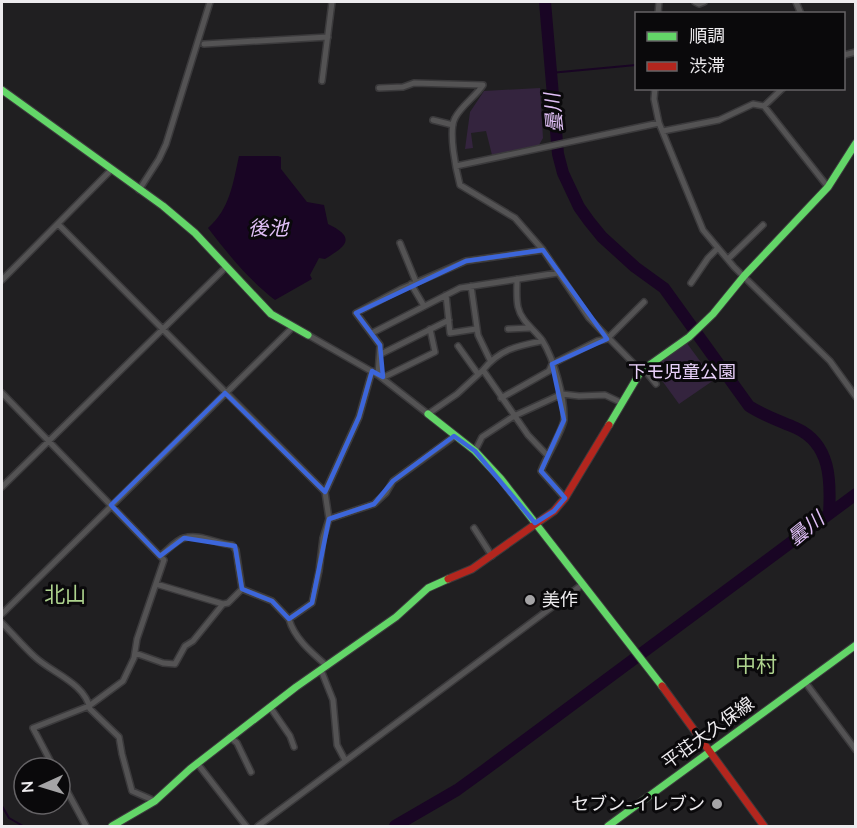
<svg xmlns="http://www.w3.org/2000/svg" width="857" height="828" font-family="'Nunito Sans','Noto Sans JP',sans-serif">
  <rect width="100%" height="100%" fill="#201f21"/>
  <path fill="#34243e" d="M540,88L543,138L539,145L492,155L486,131L471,133L473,148L465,149L470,112L484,91Z
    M686,342L714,380L679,404L650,364Z"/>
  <path fill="#190524" d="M239,156H278L281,157V169L307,202L324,205L328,224C357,238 346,246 325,259L319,258L310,275L312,279L275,300C248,279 228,254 208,228C230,209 233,183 239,156Z"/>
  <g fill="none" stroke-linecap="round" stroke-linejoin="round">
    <path stroke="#190524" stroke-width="2" d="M550,73L636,65
      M2,806L9,818L23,826"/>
    <path stroke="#190524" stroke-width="12" d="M545,2L558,154L563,173L579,207L589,221L602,237L635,267L664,288L749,406C764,416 780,421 796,428C831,444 831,481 829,514
      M395,826L457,790L486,769L856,494"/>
    <g stroke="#3b3a3c" stroke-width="8">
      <path id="street" d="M695,2L699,4L704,2
        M796,2L801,14
        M658,14L659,2
        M204,44L328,37
        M844,55L856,52
        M322,81L332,2
        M379,88L403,87L414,83L483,85C476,96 461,106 455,118C448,131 456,170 460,185L515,218L543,250L589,318L641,371
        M655,88L654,99L659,123L703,230L734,267L830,361L856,397
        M764,106L828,187
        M433,120L453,125
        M663,131L719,120L753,104L764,106L783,88
        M456,166L659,123
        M139,190L159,159L166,144L210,2
        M59,225L325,492
        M400,243L416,282
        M728,259L763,225
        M517,279C517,287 516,298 518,307C521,321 534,329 542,340C554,359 565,398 564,420C562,432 546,457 541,471L565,498
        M2,280L111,170
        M691,283L708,258L718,248
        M411,284L424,306
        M471,286L478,335L490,360
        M446,295L450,333L476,329
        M508,329L530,328
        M372,333L460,288L558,273
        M308,335L378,375L428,414L457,394L483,370L528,435L547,455
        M458,346L478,374
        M381,354L449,320
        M643,368L656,384
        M483,370C500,349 517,346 542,341
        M378,375L380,345L356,313L401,289L466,261L543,250
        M382,378L435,352L430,329
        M2,393L164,560L137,639L134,658L123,681L89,706L33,728L54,768
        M501,398L549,371L552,364L597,341L607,339L644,302
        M475,451L482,437L514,416L562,394L579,396L605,395L620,402
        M2,487L226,267
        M329,519L374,504L386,493L393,481L455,436
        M474,528L492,556
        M156,584L223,604
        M242,589L272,601L289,619
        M2,614L293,327
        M2,623C13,634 23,646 35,657C52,673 85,683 90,709L119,737L122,754L132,791L155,801
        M135,653L163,663L175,664L185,646L193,641L223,604L228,603L242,589L236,550L232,545C217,544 199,533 184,538C176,540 167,551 160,556
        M327,666C312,653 294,638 289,619L312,603L319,571L323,538L329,519L325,492L359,417L372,371
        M321,670L333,700L337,745L345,760
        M805,682L856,750
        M270,707L290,736L294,747
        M230,737L237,743L251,772
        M197,763L246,826
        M60,778L86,826
        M258,826L583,584"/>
    </g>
    <g stroke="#3b3a3c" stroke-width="9">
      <path id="fast" d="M2,90L163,206L195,233L271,314L308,335
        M428,414L475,451L501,479L662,686
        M609,425L641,371L689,337L713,314L744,276L828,187L856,143
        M112,826L155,801L190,769L296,687L396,617L428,588L448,579
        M608,826L856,645"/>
    </g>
    <g stroke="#3b3a3c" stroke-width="9">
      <path id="jam" d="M448,579L472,569L554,511L565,498L609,425
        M662,686L764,826"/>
    </g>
    <use href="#street" stroke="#545354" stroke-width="5"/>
    <use href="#fast" stroke="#63d668" stroke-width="7"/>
    <use href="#jam" stroke="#b3261e" stroke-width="7"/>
  </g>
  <path fill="none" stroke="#3c66db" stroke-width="4.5" stroke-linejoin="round" d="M543,250L607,339L552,364L564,420L541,471L565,498L554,511L535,523L475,451L454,436L393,481L374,504L329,519L312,603L289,619L272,601L242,589L235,546L184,538L160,556L111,505L225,393L325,492L359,417L372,371L383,377L380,345L356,313L466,261Z"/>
  <g fill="#a5a4a6" stroke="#0a090b" stroke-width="2">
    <circle cx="530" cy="600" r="6"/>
    <circle cx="717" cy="804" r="6"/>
  </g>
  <g text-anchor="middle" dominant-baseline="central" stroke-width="6" stroke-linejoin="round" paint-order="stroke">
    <g font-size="18" fill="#e9d1fa" stroke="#0a090b">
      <text x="682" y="372">下モ児童公園</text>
    </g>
    <g font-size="18" fill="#edebee" stroke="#0a090b" text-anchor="start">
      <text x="542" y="600">美作</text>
      <text x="705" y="804" text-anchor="end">セブン-イレブン</text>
    </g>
    <g font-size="18" fill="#edebee" stroke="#0a090b">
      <text transform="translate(708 733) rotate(-36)">平荘大久保線</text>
    </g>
    <g font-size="20" font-style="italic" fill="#e1c0f7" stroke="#0a090b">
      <text transform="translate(554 113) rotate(-95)">曇川</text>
      <text x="268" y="228">後池</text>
      <text transform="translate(806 529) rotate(-39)">曇川</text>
    </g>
    <g font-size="21" fill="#aed38e" stroke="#0a090b">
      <text x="65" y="595">北山</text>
      <text x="756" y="665">中村</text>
    </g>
  </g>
  <rect width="857" height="828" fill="none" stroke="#edebee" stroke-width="6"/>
  <rect x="635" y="12" width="210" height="78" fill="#0a090b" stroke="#656366" stroke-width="1.5"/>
  <rect x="647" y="32" width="30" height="9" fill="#63d668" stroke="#656366" stroke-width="1.5"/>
  <text x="689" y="42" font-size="18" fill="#edebee">順調</text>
  <rect x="647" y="62" width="30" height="9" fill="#b3261e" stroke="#656366" stroke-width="1.5"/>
  <text x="689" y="72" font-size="18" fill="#edebee">渋滞</text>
  <g transform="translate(42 786) rotate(266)"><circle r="28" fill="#0a090b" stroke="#656366" stroke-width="1.5"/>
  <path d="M0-4.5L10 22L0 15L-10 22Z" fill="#a5a4a6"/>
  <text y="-9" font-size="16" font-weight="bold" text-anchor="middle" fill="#edebee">N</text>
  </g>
</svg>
